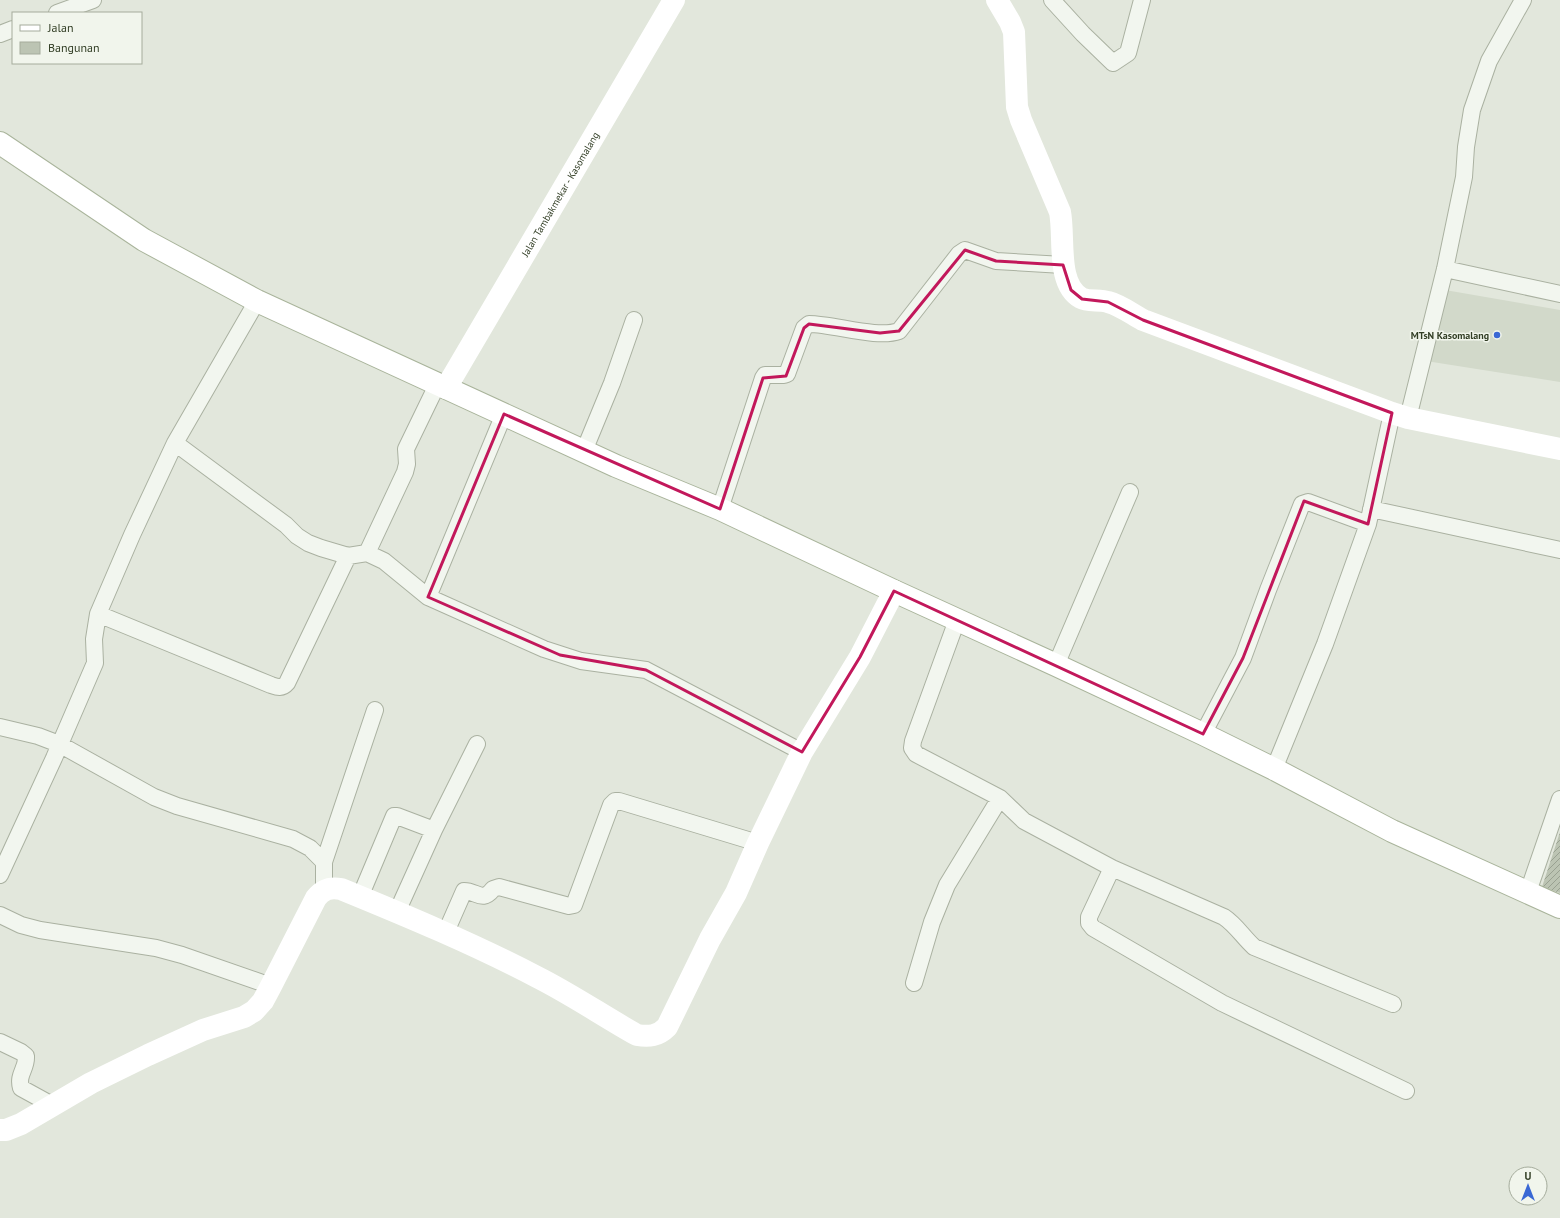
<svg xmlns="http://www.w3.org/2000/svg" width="1560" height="1218" font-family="'PT Sans',sans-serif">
  <defs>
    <pattern id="building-hatch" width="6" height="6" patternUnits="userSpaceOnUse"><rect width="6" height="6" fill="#bcc4b3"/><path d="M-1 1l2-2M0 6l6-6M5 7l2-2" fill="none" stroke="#99a191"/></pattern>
  </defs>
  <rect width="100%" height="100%" fill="#e2e7dc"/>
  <path fill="#d2d9ca" d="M1445,290L1560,310V382L1426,361Z"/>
  <path fill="url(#building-hatch)" d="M1560,832V893L1542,887Z"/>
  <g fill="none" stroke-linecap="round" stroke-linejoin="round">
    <g stroke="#aab1a1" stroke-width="18">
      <path id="street" d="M1052,0L1083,34L1113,63L1128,53L1142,0
        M57,13L93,0
        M0,34L13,29
        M1445,269L1560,294
        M1408,418L1445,269L1464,177L1466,147L1472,110L1489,61L1523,0
        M175,443L286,525L297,536L308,543L321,548L348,556L367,553L384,561L428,597L544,649L581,661L646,670L802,752
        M584,451L612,383L634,320
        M720,509L763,378L765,375H784L787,374L804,328L809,324C834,324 877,339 899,331L959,254L965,250L996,261L1063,265
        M1371,509L1560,550
        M367,553L405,472L407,464L406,449L437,385
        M428,597L504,414
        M98,614L271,685C277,687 282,689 287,683L348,556
        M957,620L913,741L912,748L916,754L1000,798L1024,821L1112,868L1224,917C1236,925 1243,937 1254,947L1393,1004
        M1056,665L1130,492
        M0,727L38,736L59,744L154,797L177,806L293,839L310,848L324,862V890
        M1203,734L1243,658L1268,590L1302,504L1308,502L1368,524
        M1274,769L1325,644L1368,524L1392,413
        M324,862L375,710
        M1112,868L1089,917V923L1093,928L1222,1003L1406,1091
        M0,875L54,758L95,663L94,639L98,614L132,535L175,443L257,301
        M1528,892L1560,799
        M360,897L394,816H397L434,830
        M397,912L434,830L477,744
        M0,915L21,925L40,930L156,948L182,955L271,986
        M446,932L464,891C477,891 482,903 493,889L499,887L569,906L574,905L611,805L615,801H619L758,843
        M914,983L932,922L947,885L1000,798
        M0,1042L21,1052L26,1056C27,1069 17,1074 21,1088L52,1105"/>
    </g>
    <g stroke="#a9b49b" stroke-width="24">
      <path id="primary" d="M0,143L144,240L257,301L616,466L720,509L894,591L1056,665L1203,734L1274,769L1392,831L1560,907"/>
    </g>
    <use href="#street" stroke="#f2f6ef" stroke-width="16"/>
    <g stroke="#fff" stroke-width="22">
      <path d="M997,0L1010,22L1014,32L1017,107L1021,120L1060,212C1065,238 1056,284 1081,298C1088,302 1100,299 1108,302C1120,305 1132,314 1143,320L1392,413L1408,418L1560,449"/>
      <path id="s1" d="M446,388L674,0"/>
      <path d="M0,1130H6L21,1124L91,1083L148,1055L203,1030L244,1017L254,1011L263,1001L271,986L316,898C323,889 330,887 341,889C407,916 474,944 537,977C571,994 603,1016 637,1035C649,1037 658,1036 667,1027L710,939L736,893L758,843L802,752L860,657L894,591"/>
    </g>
    <use href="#primary" stroke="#fff" stroke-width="22"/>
  </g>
  <path fill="none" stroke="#c2185b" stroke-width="3" stroke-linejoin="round" d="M965,250L996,261L1063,265L1071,290L1082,299L1108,302L1143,320L1392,413L1368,524L1304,501L1243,658L1203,734L894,591L860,657L802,752L646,670L560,655L428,597L504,414L720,509L763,378L786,376L804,328L809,324L880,333L899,331Z"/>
  <circle fill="#3a68d4" stroke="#f1f5ec" stroke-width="1.5" cx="1497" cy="335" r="4"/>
  <g text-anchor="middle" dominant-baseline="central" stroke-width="3" stroke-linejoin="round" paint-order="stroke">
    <g font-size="10" fill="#323e25" stroke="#f1f5ec">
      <text stroke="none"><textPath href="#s1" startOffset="225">Jalan Tambakmekar - Kasomalang</textPath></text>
    </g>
    <g font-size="10" font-weight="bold" fill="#323e25" stroke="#f1f5ec" text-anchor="end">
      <text x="1489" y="335">MTsN Kasomalang</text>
    </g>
  </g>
  <rect x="12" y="12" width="130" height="52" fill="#f1f5ec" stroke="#a5ac9c"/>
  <rect x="20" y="25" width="20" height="6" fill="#ffffff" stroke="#a5ac9c"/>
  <text x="48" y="32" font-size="12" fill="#323e25">Jalan</text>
  <rect x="20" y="42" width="20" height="12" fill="#bcc4b3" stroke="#a5ac9c"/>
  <text x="48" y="52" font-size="12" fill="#323e25">Bangunan</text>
  <g transform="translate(1528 1186)"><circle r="19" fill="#f1f5ec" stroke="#a5ac9c"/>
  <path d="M0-3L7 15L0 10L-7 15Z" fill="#3a68d4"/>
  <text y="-6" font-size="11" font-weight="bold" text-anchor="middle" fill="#323e25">U</text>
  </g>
</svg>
